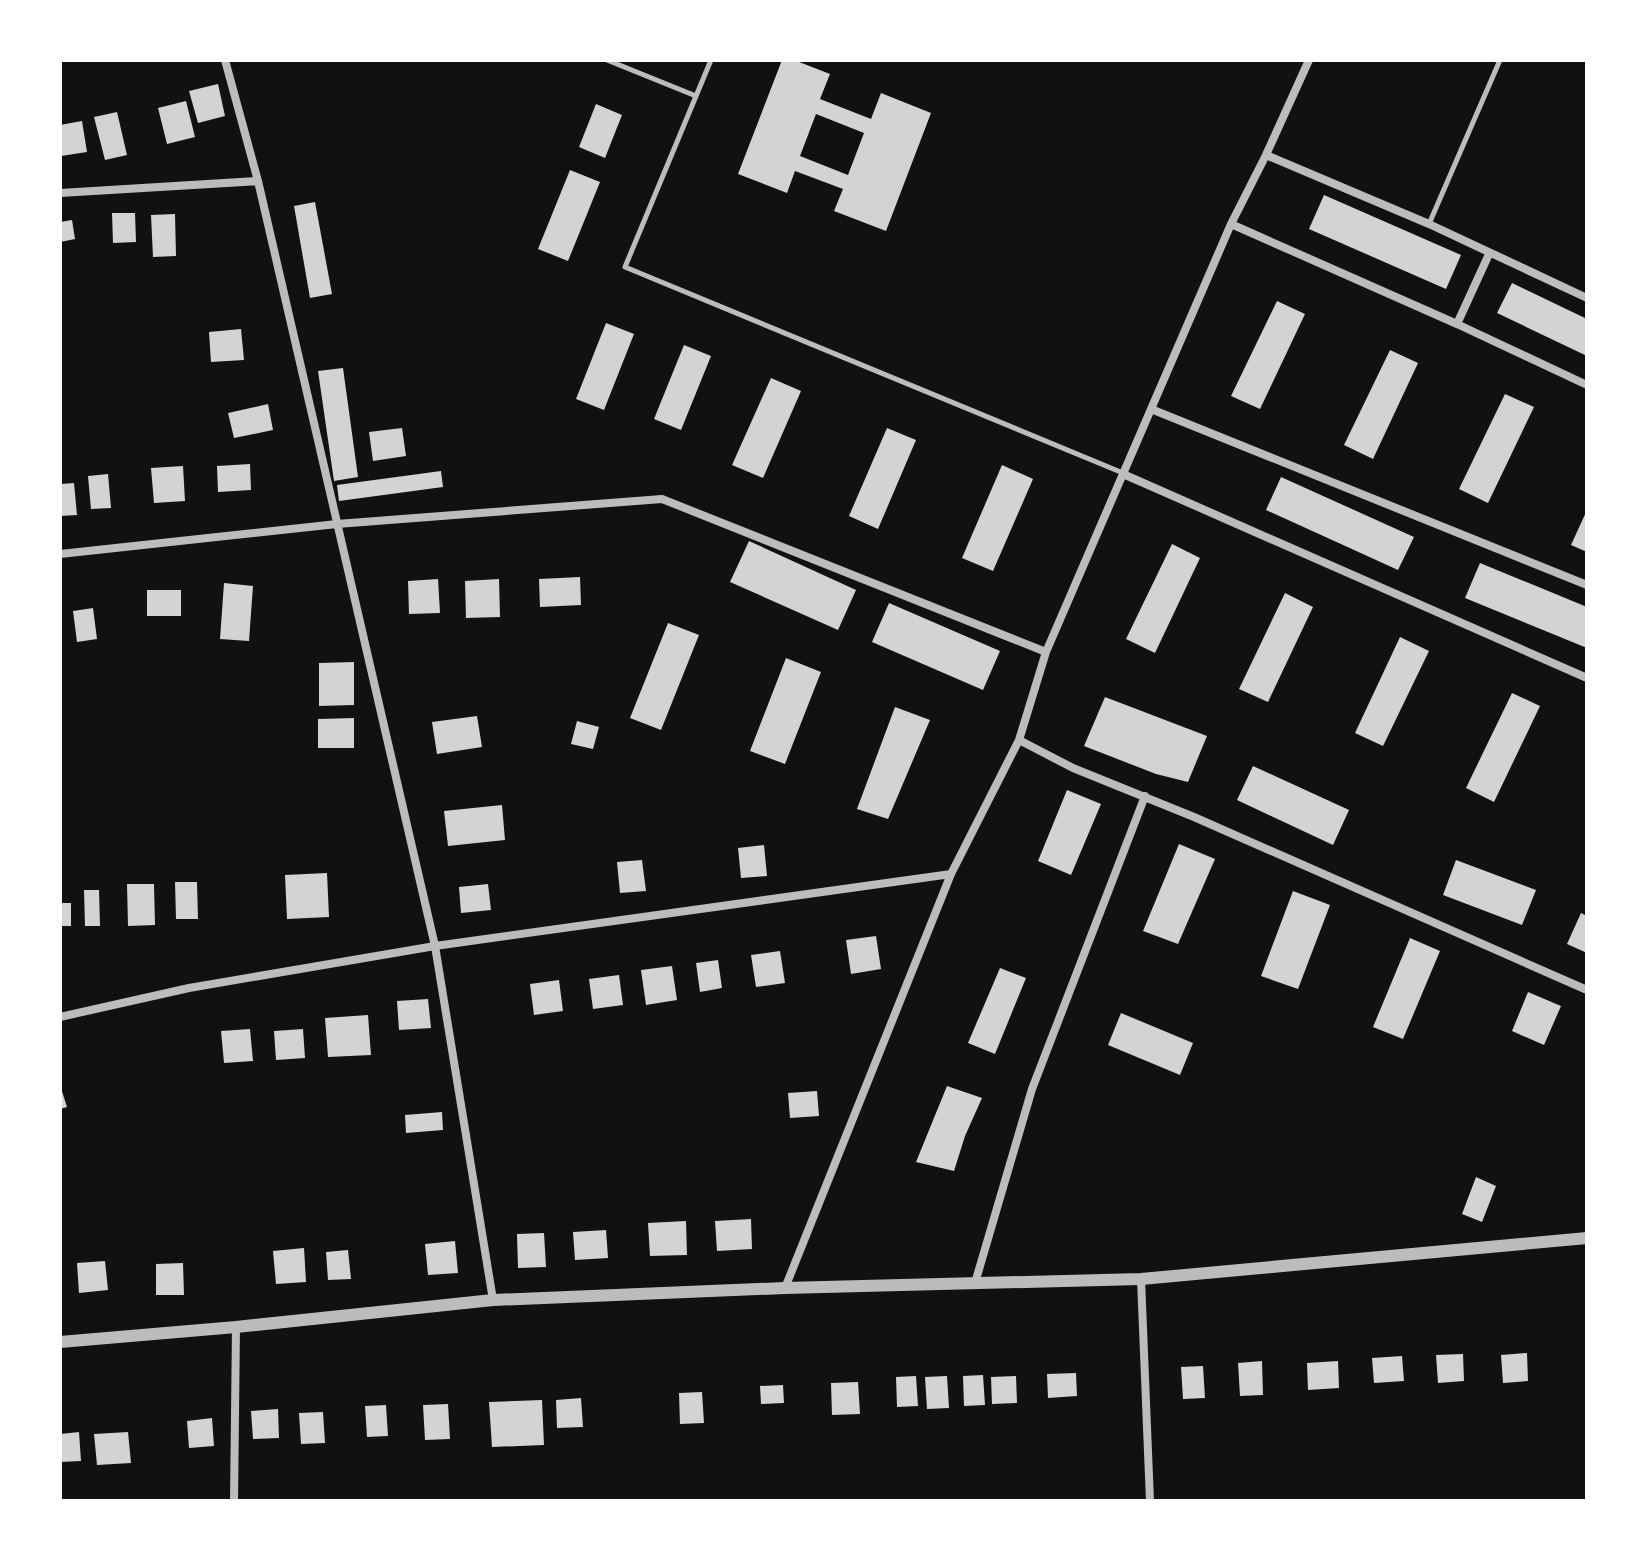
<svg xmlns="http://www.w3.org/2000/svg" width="1647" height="1561" font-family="Barlow,sans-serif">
  <rect width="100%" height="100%" fill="#111"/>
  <path fill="#d3d3d3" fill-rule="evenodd" d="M782,60H794L830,74L820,99L871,119L881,93L931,113L886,231L834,211L843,189L795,171L787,193L738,174ZM816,114L864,133L848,175L800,156Z
    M218,84L225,116L198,123L189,91Z
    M186,101L195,137L167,144L158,108Z
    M596,104L622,115L605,158L579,147Z
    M117,112L127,155L105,160L94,117Z
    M82,121L87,152L61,156L60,125Z
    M570,170L600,182L568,261L538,249Z
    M1324,195L1461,255L1446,289L1309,229Z
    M315,202L332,294L310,298L294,206Z
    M112,213H135L136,242L113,243Z
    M175,214L176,256L153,257L151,215Z
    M72,220L75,239L60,242V222Z
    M1512,283L1587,319V356L1497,313Z
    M1277,301L1305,314L1260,409L1231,396Z
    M606,323L634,334L604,410L576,399Z
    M241,329L244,360L211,362L209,332Z
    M684,345L711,356L681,430L654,419Z
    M1390,350L1418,363L1373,459L1344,445Z
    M343,368L358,477L334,481L318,371Z
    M771,378L801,391L763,478L732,465Z
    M1505,394L1534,407L1488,503L1459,489Z
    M268,404L273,430L234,438L228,413Z
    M402,428L406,456L373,461L369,432Z
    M887,428L916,440L878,529L849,516Z
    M250,464L251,490L218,492L217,466Z
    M1002,465L1033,479L993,571L962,558Z
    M183,466L185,501L154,503L151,468Z
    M441,471L443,487L339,501L337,485Z
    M108,474L111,508L91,509L88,476Z
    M1281,477L1414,537L1398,570L1266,510Z
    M74,483L77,515L60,516V484Z
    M1587,510V552L1571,545Z
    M749,541L856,590L838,630L730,582Z
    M1172,544L1200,558L1155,653L1126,639Z
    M1480,563L1587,607V648L1465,598Z
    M580,577L581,605L540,607L539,579Z
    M438,579L440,613L409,614L408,581Z
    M499,579L500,617L466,618L465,581Z
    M224,583L253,586L249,641L220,639Z
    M147,590H181V616H147Z
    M1285,593L1313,607L1268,702L1239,689Z
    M889,603L1000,651L983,690L872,642Z
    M93,608L97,639L77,642L73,611Z
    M668,623L699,635L661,730L630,718Z
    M1400,637L1429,651L1383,746L1355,733Z
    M786,658L821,672L785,764L750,751Z
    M354,662V705L319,706V663Z
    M1512,693L1540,706L1494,802L1466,788Z
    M1105,697L1207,736L1188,782L1156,774L1084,746Z
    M895,707L930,720L888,819L857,809Z
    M477,716L482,747L437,754L432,722Z
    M354,718V748H318V719Z
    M577,721L599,727L593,749L571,744Z
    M1253,766L1349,810L1333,845L1237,800Z
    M1067,790L1101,804L1071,875L1038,861Z
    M502,805L505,840L448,846L444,811Z
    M1179,844L1215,859L1178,944L1143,931Z
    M764,845L767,876L741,878L738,848Z
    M642,860L646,891L620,893L617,862Z
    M1456,860L1536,890L1522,925L1443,895Z
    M327,873L329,917L287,919L285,875Z
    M175,882H197L198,919H176Z
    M127,884H154L155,925L128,926Z
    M488,884L491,910L461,913L459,887Z
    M84,890H99L100,926H85Z
    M1293,891L1330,905L1298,989L1261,976Z
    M60,903H71V926H60Z
    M1581,913L1587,916V953L1567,944Z
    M876,936L881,969L851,974L846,940Z
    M1410,938L1440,951L1403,1039L1373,1027Z
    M780,951L785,983L756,987L751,955Z
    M718,960L722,988L700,992L696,963Z
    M672,966L677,1000L646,1005L641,970Z
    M1000,968L1026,978L995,1054L968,1043Z
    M619,975L623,1005L593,1009L589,979Z
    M559,980L563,1011L534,1015L530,984Z
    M1528,992L1561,1006L1544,1045L1512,1031Z
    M428,999L431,1028L399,1030L397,1001Z
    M1121,1013L1193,1043L1180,1075L1108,1045Z
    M368,1015L371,1055L328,1057L325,1018Z
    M250,1029L253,1061L224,1063L221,1031Z
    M303,1029L305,1058L276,1060L274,1031Z
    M60,1085L67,1107L60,1109Z
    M947,1086L982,1098L965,1136L954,1171L916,1162Z
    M817,1091L819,1116L790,1118L788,1093Z
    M442,1112L443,1130L406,1133L405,1115Z
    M1476,1177L1496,1186L1482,1222L1462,1214Z
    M751,1219L752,1249L717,1251L715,1221Z
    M686,1221L687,1255L650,1256L648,1223Z
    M606,1230L608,1258L575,1260L573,1232Z
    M544,1233L546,1267L518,1268L517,1234Z
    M455,1241L458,1273L428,1275L425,1244Z
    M304,1248L306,1282L276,1284L273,1251Z
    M348,1250L351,1279L328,1280L326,1252Z
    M105,1261L108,1290L79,1293L77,1263Z
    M183,1263L184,1295H156V1264Z
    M1527,1353L1528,1381L1503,1383L1501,1355Z
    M1463,1354L1464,1381L1438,1383L1436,1355Z
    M1402,1356L1404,1381L1374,1383L1372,1358Z
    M1262,1361L1263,1395L1240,1396L1238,1363Z
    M1338,1361L1339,1388L1308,1390L1307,1363Z
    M1203,1366L1205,1398L1183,1399L1181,1367Z
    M1076,1373L1077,1396L1048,1398L1047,1374Z
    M983,1375L985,1405L964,1406L963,1376Z
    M916,1376L918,1406L897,1407L896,1377Z
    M947,1376L949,1408L927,1409L925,1377Z
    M1016,1376L1017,1403L992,1404L991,1377Z
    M858,1382L860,1414L832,1415L831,1383Z
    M783,1385L784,1403L761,1404L760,1386Z
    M702,1392L704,1423L680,1424L679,1393Z
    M581,1398L583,1427L557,1428L556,1400Z
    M542,1400L544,1445L492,1447L489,1402Z
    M448,1404L450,1439L425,1440L423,1405Z
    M386,1405L388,1436L367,1437L365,1406Z
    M278,1409L279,1438L253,1439L251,1411Z
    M323,1412L325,1443L301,1444L299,1413Z
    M212,1418L214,1446L189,1448L187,1421Z
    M79,1432L81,1461L60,1462V1434Z
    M128,1432L131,1463L97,1465L94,1434Z"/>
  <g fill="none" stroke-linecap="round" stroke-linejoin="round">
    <path stroke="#bcbcbc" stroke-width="5" d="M607,60L696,96
      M711,60L625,267L1123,473
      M1429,224L1500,60"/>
    <path stroke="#bcbcbc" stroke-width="8" d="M225,60L258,181L435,946L493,1300
      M1266,155L1429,224L1587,298
      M60,193L258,181
      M1231,224L1457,324L1587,385
      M1457,324L1489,254
      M1151,409L1587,585
      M1123,474L1587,678
      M60,554L337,524L662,499L1046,652
      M1019,740L1073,768L1194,817L1587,990
      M60,1017L189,988L435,946L951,874
      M1141,1279L1150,1501
      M975,1283L1032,1089L1145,796
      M785,1288L951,874L1019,740L1046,652L1231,224L1266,155L1309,60
      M234,1501L236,1327"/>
    <path stroke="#bcbcbc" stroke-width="12" d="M60,1342L236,1327L493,1300L785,1288L1141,1279L1587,1238"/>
  </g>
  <rect width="1647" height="1561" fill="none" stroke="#ffffff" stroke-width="124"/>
</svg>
